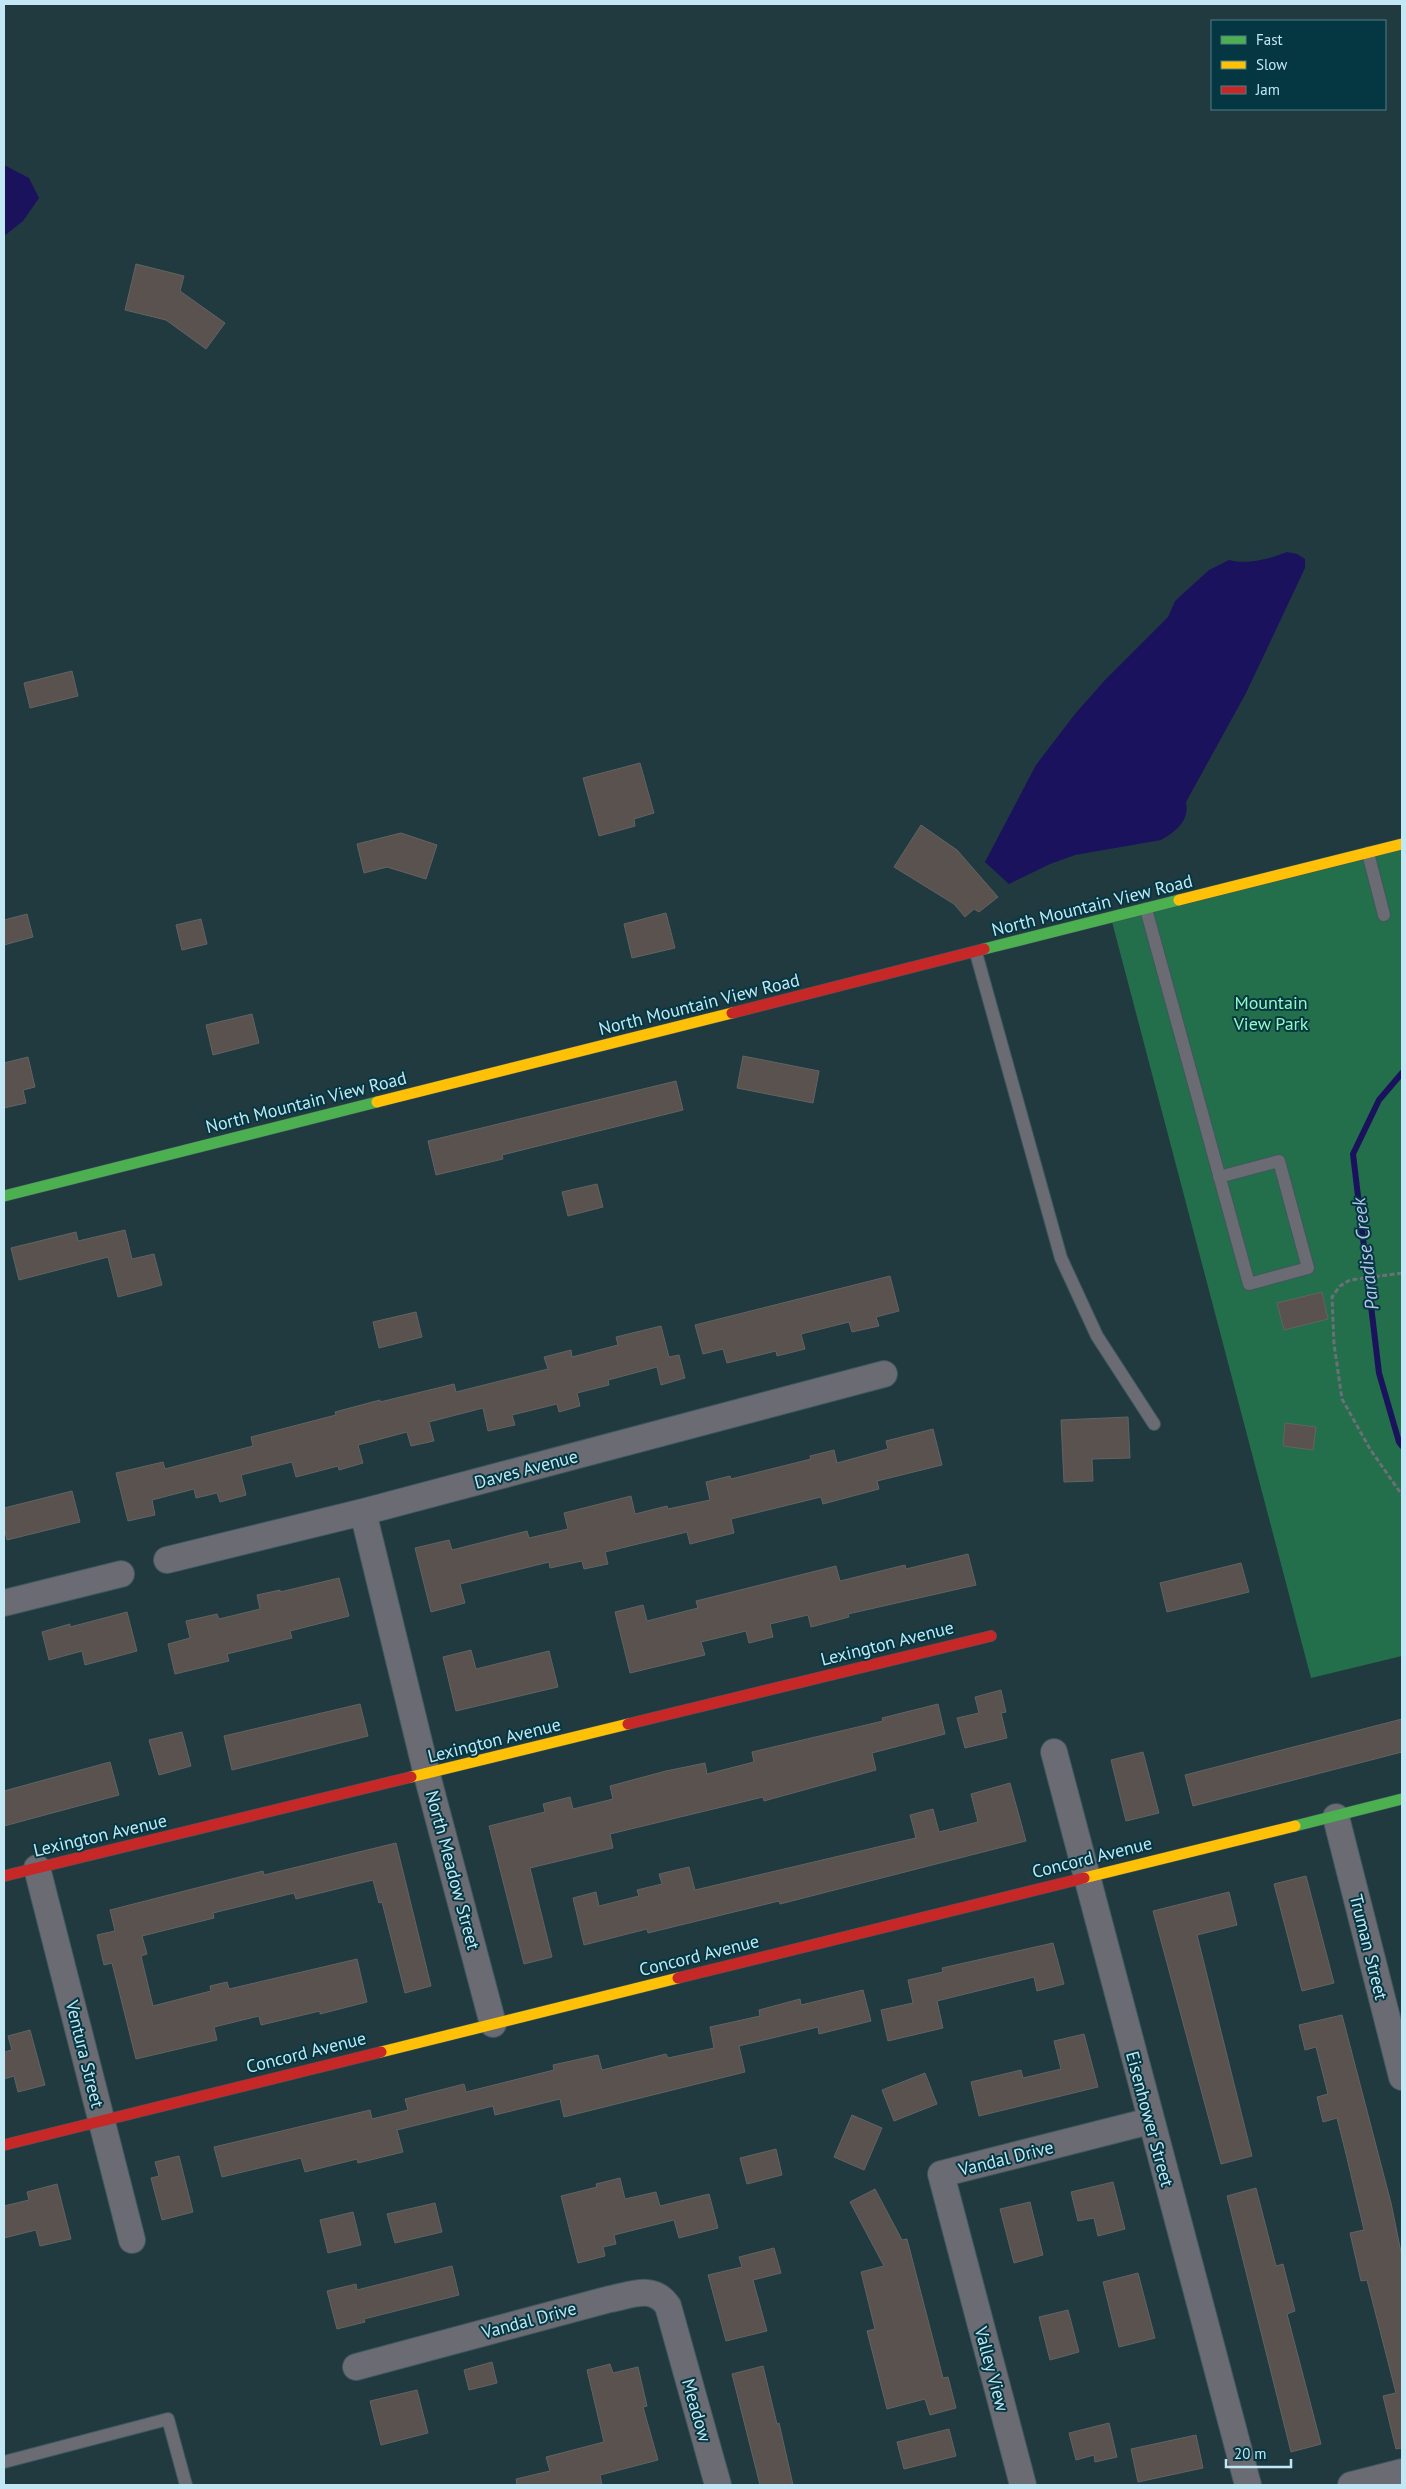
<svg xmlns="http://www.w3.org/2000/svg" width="1406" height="2489" font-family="'PT Sans',sans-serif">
  <rect width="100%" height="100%" fill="#203a40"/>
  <path fill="#236e4b" d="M1402,844V1656L1311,1678L1111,918Z"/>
  <path fill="#1a125c" d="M4,165L29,178L39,198L23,221L4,236Z
    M1287,552L1297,554L1305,559V568L1246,693L1186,802C1190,820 1176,832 1161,840L1075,855L1050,864L1009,884L985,862L1036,765L1075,714L1105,680L1168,617L1175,601L1209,570L1229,560C1247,565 1270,559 1287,552Z"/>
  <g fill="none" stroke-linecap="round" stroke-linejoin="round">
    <path stroke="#1a125c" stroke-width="6" d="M1402,1073L1379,1100L1353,1154L1379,1373L1399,1442L1402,1446"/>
  </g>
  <path fill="#59524f" stroke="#636362" d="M136,264L184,276L180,291L225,323L206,349L166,320L125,310Z
    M72,671L78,696L30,708L24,683Z
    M640,763L654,813L634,819L635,826L599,836L583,778Z
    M921,825L957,850L998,897L979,912L974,909L965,917L954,904L894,867Z
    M401,833L437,845L426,879L387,867L364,873L357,844Z
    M666,913L675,948L632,958L624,924Z
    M27,914L33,937L4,945V920Z
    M201,919L207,944L182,950L176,925Z
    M252,1014L259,1043L213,1055L206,1025Z
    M743,1056L819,1071L813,1103L737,1088Z
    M28,1057L35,1087L23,1090L26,1103L4,1108V1063Z
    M676,1081L683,1110L502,1155L503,1159L436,1175L428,1141Z
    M597,1184L603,1207L568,1216L562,1192Z
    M125,1230L132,1259L154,1254L162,1285L118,1297L108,1257L19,1280L11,1248L76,1232L78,1241Z
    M890,1276L899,1311L876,1317L879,1326L852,1332L849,1322L801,1334L805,1349L777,1356L776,1351L727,1363L723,1349L703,1354L695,1325Z
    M1322,1292L1328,1319L1284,1330L1277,1303Z
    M416,1312L422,1337L379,1348L373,1322Z
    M661,1326L669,1357L679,1355L685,1378L661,1385L657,1367L608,1380L609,1385L577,1393L580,1406L559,1412L557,1404L512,1415L515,1425L488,1431L483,1408L429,1422L434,1441L411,1446L407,1432L358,1445L363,1463L339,1470L338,1466L296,1477L292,1462L241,1475L246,1495L220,1502L217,1493L196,1498L194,1489L152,1500L155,1515L128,1521L116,1473L163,1462L165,1469L253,1446L251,1437L336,1415L335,1412L380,1400V1402L454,1384L456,1392L548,1369L544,1357L571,1350L572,1357L618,1345L616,1337Z
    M1128,1417L1130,1458L1092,1459L1093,1481L1064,1482L1061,1420Z
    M1285,1423L1316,1427L1313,1450L1283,1446Z
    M933,1429L942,1465L877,1481L879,1489L823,1504L821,1497L731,1519L734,1533L690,1544L687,1532L605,1552L608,1564L584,1569L582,1561L550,1568L549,1562L460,1584L465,1603L431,1612L415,1548L449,1540L452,1550L527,1531L529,1538L568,1529L564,1513L631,1496L635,1514L667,1506L668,1509L710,1500L706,1482L730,1476L731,1479L811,1459L810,1456L834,1450L837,1463L888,1449L886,1441Z
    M72,1491L80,1522L7,1540L4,1527V1508Z
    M968,1554L976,1585L848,1614L849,1617L811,1627L808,1615L770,1624L773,1637L749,1643L746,1631L701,1642L705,1655L630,1673L615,1612L643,1605L647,1621L698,1608L696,1601L836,1566L840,1581L905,1565L906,1569Z
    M1241,1563L1249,1592L1167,1612L1160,1583Z
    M339,1578L349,1616L290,1631L292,1638L227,1654L229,1661L175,1674L168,1644L190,1638L186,1621L217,1614L219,1619L260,1609L257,1595L280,1590V1592Z
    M127,1612L137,1651L85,1665L82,1651L49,1660L42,1632L70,1624V1627Z
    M471,1650L476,1669L549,1651L558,1687L456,1711L443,1657Z
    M1001,1690L1006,1712L1001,1713L1007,1738L965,1748L957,1718L979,1713L975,1697Z
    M360,1704L368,1736L232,1770L224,1736Z
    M938,1704L945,1734L872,1753L876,1770L764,1801L763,1797L610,1834L613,1848L530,1868L552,1957L524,1964L489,1826L545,1812L543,1804L570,1797L573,1809L613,1799L610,1786L666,1771L705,1763L707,1774L754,1762L752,1752L883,1721L882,1718Z
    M1402,1719V1752L1193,1806L1185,1775Z
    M182,1732L191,1766L159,1775L149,1740Z
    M1143,1752L1159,1813L1126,1821L1111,1760Z
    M110,1762L119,1795L4,1826V1791Z
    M1010,1783L1026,1841L780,1904L779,1901L648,1933L647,1929L584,1945L573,1898L596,1892L599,1906L639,1896L637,1890L662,1884L659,1874L689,1867L695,1890L907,1840L916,1838L910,1815L933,1809L939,1832L978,1822L971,1794Z
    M396,1843L431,1986L405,1993L382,1902L379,1903L373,1880L296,1899L294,1893L213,1913L214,1918L142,1936L147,1954L141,1956L153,2006L211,1991L210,1986L227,1982L229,1989L357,1959L367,2002L320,2014V2011L261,2025L259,2016L214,2027L217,2040L136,2059L112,1963L104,1965L97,1935L115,1931L110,1910L263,1871L264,1875Z
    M1306,1876L1334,1983L1302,1991L1274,1884Z
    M1229,1892L1237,1925L1197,1935L1252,2156L1221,2164L1153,1911Z
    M1053,1943L1064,1984L1037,1991L1034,1977L937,2001L943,2028L888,2041L881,2010L913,2003L908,1980L943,1972L942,1968Z
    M863,1990L871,2021L819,2034L818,2027L739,2046L745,2072L564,2117L560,2099L495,2115L493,2106L397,2130L403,2152L358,2163L357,2159L305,2172L301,2158L222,2177L214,2147L370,2110L372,2119L408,2110L405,2099L464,2084L466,2092L554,2070L553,2065L598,2055L602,2070L666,2054L668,2058L714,2048L710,2027L760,2016L759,2010L800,1999L801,2005Z
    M1342,2015L1391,2203L1402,2257V2448L1396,2449L1383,2396L1396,2393L1367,2280L1361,2281L1350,2233L1364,2230L1347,2158L1337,2118L1323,2122L1317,2097L1328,2094L1316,2047L1305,2050L1299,2025Z
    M30,2030L45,2085L18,2092L14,2076L4,2079V2052L12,2050L8,2036Z
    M1084,2034L1098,2087L979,2116L971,2082L1021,2070L1023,2078L1061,2069L1054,2041Z
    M925,2073L937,2104L894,2121L882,2090Z
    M852,2115L882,2128L864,2170L834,2157Z
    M776,2149L782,2175L747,2184L740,2158Z
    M179,2156L193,2212L162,2220L151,2178L159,2176L155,2162Z
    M620,2178L625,2199L656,2192L660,2206L709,2194L718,2228L679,2238L674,2220L614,2235L616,2244L603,2247L605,2256L578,2263L561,2196L597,2187L596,2184Z
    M1113,2182L1125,2229L1098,2236L1094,2218L1078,2221L1071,2192Z
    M57,2184L71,2239L40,2246L36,2230L4,2238V2206L29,2200L27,2192Z
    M1256,2188L1276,2266L1283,2264L1295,2311L1287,2314L1321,2444L1291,2452L1227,2196Z
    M875,2189L902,2240L907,2239L943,2378L948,2377L956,2408L930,2415L925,2399L887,2409L867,2331L875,2329L861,2272L884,2266L850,2202Z
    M1030,2202L1043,2255L1014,2263L1000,2209Z
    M435,2203L442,2232L395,2243L387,2214Z
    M353,2212L361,2245L328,2253L320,2220Z
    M774,2248L781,2273L753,2280L767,2331L726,2341L708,2275L742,2267L739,2257Z
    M452,2266L459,2295L364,2319L365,2322L337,2329L327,2291L356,2284L357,2290Z
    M1138,2273L1155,2338L1119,2347L1103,2282Z
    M1068,2310L1079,2352L1050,2360L1039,2317Z
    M492,2362L497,2383L469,2390L464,2370Z
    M610,2364L613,2373L638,2367L647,2406L643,2407L658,2460L600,2475L602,2485H517L516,2479L550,2471L546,2457L604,2442L587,2370Z
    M763,2366L777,2424L779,2423L793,2485H760L732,2374Z
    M417,2390L428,2433L381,2445L370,2401Z
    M1109,2423L1117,2457L1095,2462L1094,2455L1076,2460L1069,2433Z
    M949,2429L956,2456L904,2469L897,2442Z
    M1196,2435L1203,2468L1138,2482L1131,2449Z"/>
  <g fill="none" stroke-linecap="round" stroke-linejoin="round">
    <g stroke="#3f585e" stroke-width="14">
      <path id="lane" d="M1368,853L1384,915
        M1146,909L1249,1284L1308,1268L1279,1161L1219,1177
        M976,953L1061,1258L1097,1336L1154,1424
        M4,2462L168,2419L186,2485"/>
    </g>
    <g stroke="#3f585e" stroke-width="28">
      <path id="street" d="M363,1512L427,1775L493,2024
        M167,1560L363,1512L884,1374
        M4,1603L121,1574
        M1054,1752L1248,2485
        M1336,1817L1402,2077
        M37,1868L132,2240
        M356,2367L610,2299C632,2295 653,2284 668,2306L718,2485
        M1023,2485L941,2174L1150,2121
        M1351,2485L1402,2472"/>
    </g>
    <g stroke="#3f585e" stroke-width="12">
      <path id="fast" d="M984,949L1179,900
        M4,1196L377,1102
        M1295,1826L1402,1799"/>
    </g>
    <g stroke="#3f585e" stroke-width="12">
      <path id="slow" d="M1179,900L1402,844
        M377,1102L732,1013
        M411,1777L628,1724
        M1084,1878L1295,1826
        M381,2052L678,1978"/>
    </g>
    <g stroke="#3f585e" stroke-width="12">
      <path id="jam" d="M732,1013L984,949
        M628,1724L991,1636
        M4,1876L411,1777
        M678,1978L1084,1878
        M4,2145L381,2052"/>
    </g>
    <path stroke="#697076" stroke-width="3" stroke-dasharray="5 2.5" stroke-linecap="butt" d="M1402,1273L1350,1280L1340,1286L1332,1297L1334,1344L1342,1399L1370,1449L1402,1495"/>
    <use href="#lane" stroke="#6a6b73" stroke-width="12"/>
    <use href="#street" stroke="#6a6b73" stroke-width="26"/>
    <use href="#fast" stroke="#4caf50" stroke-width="11"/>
    <use href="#slow" stroke="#ffc107" stroke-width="11"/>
    <use href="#jam" stroke="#c62828" stroke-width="11"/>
  </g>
  <g text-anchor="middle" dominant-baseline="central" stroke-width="4" stroke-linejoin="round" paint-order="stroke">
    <g font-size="18" fill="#c1e8f4" stroke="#053742">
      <text transform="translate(1092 905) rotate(-14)">North Mountain View Road</text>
      <text transform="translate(699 1004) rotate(-14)">North Mountain View Road</text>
      <text transform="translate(306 1102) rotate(-14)">North Mountain View Road</text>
      <text transform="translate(526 1469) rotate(-15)">Daves Avenue</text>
      <text transform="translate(887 1643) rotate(-14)">Lexington Avenue</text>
      <text transform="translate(494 1740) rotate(-14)">Lexington Avenue</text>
      <text transform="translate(100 1835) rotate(-13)">Lexington Avenue</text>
      <text transform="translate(1092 1857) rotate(-14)">Concord Avenue</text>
      <text transform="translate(453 1870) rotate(75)">North Meadow Street</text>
      <text transform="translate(1369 1947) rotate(76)">Truman Street</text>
      <text transform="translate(699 1955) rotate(-14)">Concord Avenue</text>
      <text transform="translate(306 2052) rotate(-14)">Concord Avenue</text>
      <text transform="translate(85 2054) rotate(76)">Ventura Street</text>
      <text transform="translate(1150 2119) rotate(75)">Eisenhower Street</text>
      <text transform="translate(1006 2158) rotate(-14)">Vandal Drive</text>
      <text transform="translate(529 2320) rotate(-15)">Vandal Drive</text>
      <text transform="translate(992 2369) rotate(75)">Valley View</text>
      <text transform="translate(697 2410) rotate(74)">Meadow</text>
    </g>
    <g font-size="18" fill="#92fcc0" stroke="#053742">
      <text x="1271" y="1002">Mountain<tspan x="1271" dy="21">View Park</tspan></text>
    </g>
    <g font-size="19" font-style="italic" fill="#bac2ef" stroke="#053742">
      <text transform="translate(1365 1254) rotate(-97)">Paradise Creek</text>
    </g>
  </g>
  <rect width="1406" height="2489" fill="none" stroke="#c1e8f4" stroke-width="10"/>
  <rect x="1211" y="20" width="175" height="90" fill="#053742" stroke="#507e89"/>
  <rect x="1221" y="36" width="25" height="8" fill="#4caf50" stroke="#507e89"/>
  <text x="1256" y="45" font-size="15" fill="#c1e8f4">Fast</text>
  <rect x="1221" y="61" width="25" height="8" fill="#ffc107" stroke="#507e89"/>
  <text x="1256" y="70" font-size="15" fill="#c1e8f4">Slow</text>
  <rect x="1221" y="86" width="25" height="8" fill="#c62828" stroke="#507e89"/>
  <text x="1256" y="95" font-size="15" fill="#c1e8f4">Jam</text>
  <path d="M1226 2459v8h65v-8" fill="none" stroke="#c1e8f4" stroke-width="2.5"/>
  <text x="1234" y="2459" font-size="15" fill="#c1e8f4" stroke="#053742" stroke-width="4" paint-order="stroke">20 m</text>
</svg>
